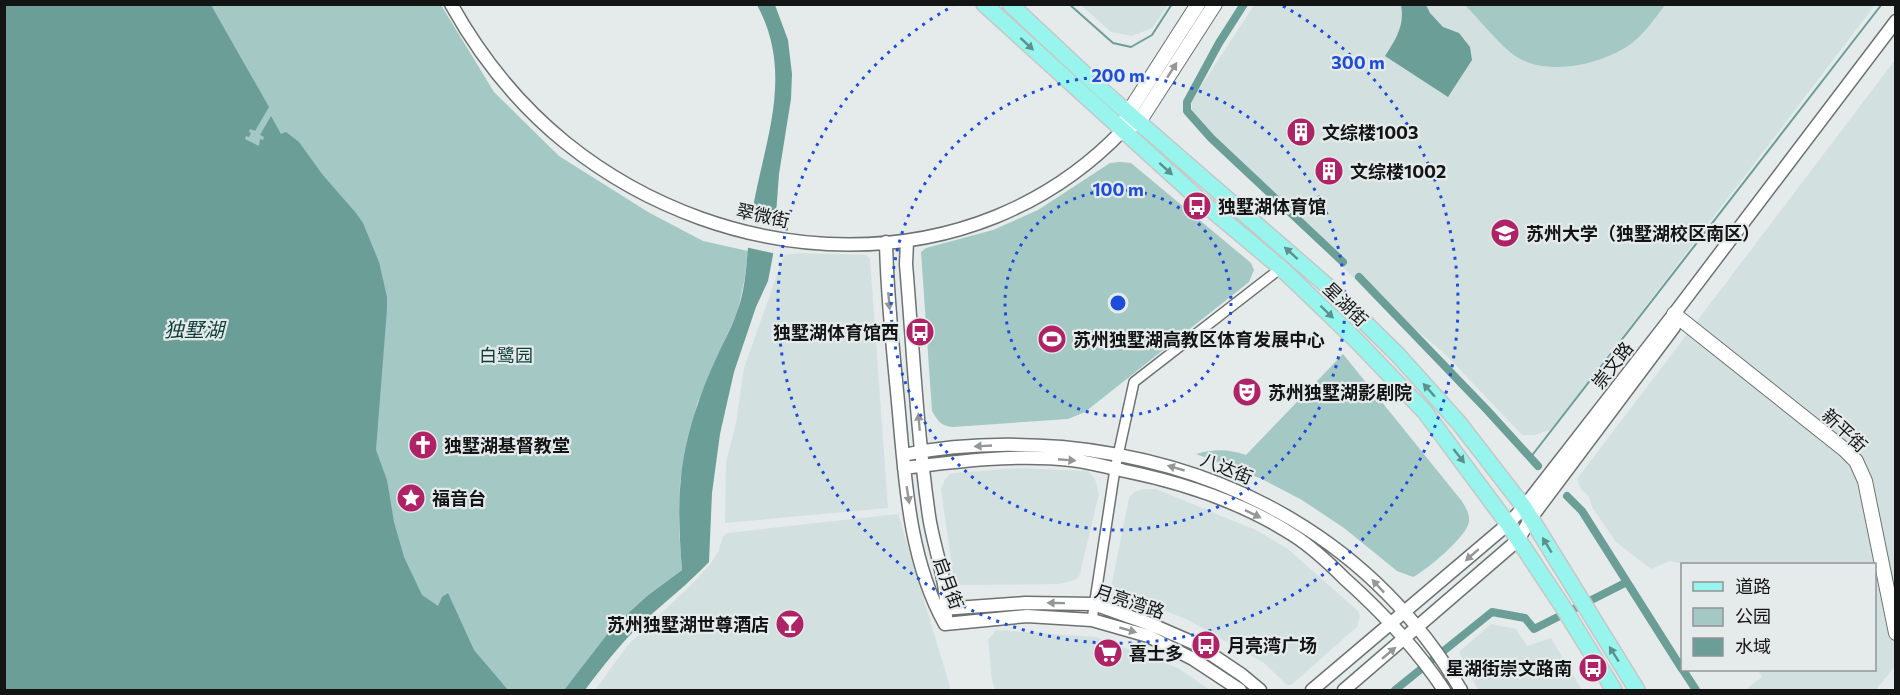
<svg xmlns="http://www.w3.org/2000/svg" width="1900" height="695" font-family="Commissioner,'Noto Sans SC',sans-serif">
  <rect width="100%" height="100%" fill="#e5ebea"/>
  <path fill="#d2e1df" d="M1081,5H1168L1152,28L1132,36L1111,32Z
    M1254,5H1875L1552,429L1535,435H1522L1445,354L1355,279L1201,126L1192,112V100Z
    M1895,60V666L1876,690H1746L1750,686L1762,677L1758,670H1874V564H1684L1670,561L1651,569L1616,542L1592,507L1589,497L1581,489L1577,479Z
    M799,253L866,255L870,259L888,508L725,523L726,462L736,423L744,368L784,255Z
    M1017,468L1088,471L1095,479L1099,494L1079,577L1075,580L1059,584L960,585L953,574L941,489L945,479L950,474L955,473Z
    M1144,489H1156L1258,531L1288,549L1358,611L1360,616L1357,627L1291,685H1287L1264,663L1188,620L1117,591L1112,583L1129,498L1134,492Z
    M898,514L951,690H595L627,646L695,581L711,563L718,552L723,537L727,533Z
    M1491,624L1516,629L1527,646L1551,638L1582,690H1478L1459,652Z
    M996,630L1096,637L1178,668L1210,690H995L992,680L988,640Z"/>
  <path fill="#a4c8c4" d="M127,5H441L494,92L559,156L648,212L703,241L748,251L745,277L738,310L697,404L680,482L679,529L682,570L647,596L612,628L564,690H460Z
    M1465,5H1665C1655,18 1646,32 1632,43C1604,64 1549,77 1517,57C1502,48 1478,18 1465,5Z
    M1120,162L1131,163L1251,263L1254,270L1249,282L1085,412L1068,419L953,427C941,426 938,421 932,411L921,252L926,248L993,230L1038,210L1110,163Z
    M1343,354L1461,500C1465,506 1470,514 1469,522C1467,536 1427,570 1413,577L1397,571L1344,528L1302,500L1262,479L1196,454C1215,449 1227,449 1246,455Z"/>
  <path fill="#6c9e98" d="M4,5H211L269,107L255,131L250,129L249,132L251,133L249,137L246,136L245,139L259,146L260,139L263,140L264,137L260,135L271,116L281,134L286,132L299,142L322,174L356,213L363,223L379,262L387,297V309L376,450L387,480L394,522L404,557L422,595L438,606L442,597L448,593L474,650L508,690H5Z
    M757,5H775L788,40L792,74L791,99L779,174L773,255L768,281L756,307L734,372L720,434L712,493L709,562C688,584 665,602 643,622C621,643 603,666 585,690H564L612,628L647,596L682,570C679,532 677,494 684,456C690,424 701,391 715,361C722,345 731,329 737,312C749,280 746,245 752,213C764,141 795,75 757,5Z
    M1401,5H1426L1430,13L1443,27L1459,33L1470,47L1472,60L1448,97L1385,56C1396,39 1405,25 1401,5Z"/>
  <path fill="#e5ebea" d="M748,218L777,225V254L745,247Z"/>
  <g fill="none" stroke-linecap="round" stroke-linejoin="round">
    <path stroke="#6c9e98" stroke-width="2" d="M1069,4L1113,43L1131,47L1152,35L1172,4
      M1530,458L1882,4"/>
    <path stroke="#6c9e98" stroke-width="8" d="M1244,4L1219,43L1187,102V111L1211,138L1343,262
      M1359,277L1487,410L1538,466
      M1567,496L1582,511L1682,669
      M1683,670L1696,690
      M1395,690L1492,612L1525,618L1534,629L1627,582"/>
    <g stroke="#6d7271" stroke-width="12">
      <path id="minor" d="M1092,620L1115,469L1134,382L1281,268"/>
    </g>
    <g stroke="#6d7271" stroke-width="15">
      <path id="tertiary" d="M451,4C481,58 519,105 566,143C729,274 973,287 1123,130
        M907,241L906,264C913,348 917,433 929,516C934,551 951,589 945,624
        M886,242C887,296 893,349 898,402C905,476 908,558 945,624
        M903,455C955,444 1010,443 1062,447C1230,463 1374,543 1461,690
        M904,468C959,461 1016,454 1071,460C1089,462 1107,467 1125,471C1184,483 1242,502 1293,535C1312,547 1329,563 1345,579C1383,613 1416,648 1444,690
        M942,609L1025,603L1094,604L1150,624L1196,644L1242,675L1260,690
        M945,624L1027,616L1092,620L1148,636L1193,659L1240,690
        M1312,690L1508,524L1524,507L1674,314L1896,21
        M1344,690L1518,540L1531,518L1674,327"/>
    </g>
    <g stroke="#6d7271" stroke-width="16">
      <path id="secondary" d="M1125,122L1128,113L1198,4
        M1123,130L1139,122L1215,4
        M1674,314L1845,450L1856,461L1865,481L1896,633"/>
    </g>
    <g stroke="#c6c7c7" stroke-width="18">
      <path id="primary" d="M984,4L1201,201L1281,268L1356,340L1425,412L1508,524L1561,604L1614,690
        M1010,4L1104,92L1332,290L1398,355L1459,423L1524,507L1637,690"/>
    </g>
    <use href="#minor" stroke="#fff" stroke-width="9"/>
    <use href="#tertiary" stroke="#fff" stroke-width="12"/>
    <use href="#secondary" stroke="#fff" stroke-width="14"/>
    <use href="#primary" stroke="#98f5ee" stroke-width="15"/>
  </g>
  <defs><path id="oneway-solid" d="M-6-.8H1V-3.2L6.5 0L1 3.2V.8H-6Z" transform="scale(1.5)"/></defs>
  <g fill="#5c908c">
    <use href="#oneway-solid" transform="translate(1027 44) rotate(43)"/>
    <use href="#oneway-solid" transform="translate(1166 169) rotate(42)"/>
    <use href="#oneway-solid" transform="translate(1291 253) rotate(-138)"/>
    <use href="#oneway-solid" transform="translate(1327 312) rotate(44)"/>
    <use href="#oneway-solid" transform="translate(1429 390) rotate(-132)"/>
    <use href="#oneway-solid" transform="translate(1459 456) rotate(52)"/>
    <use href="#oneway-solid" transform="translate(1547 545) rotate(-121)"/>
    <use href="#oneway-solid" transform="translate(1614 654) rotate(-122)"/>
  </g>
  <g fill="#959696">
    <use href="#oneway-solid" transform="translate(1172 70) rotate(-57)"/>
    <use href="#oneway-solid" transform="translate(889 301) rotate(85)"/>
    <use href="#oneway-solid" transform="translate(919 422) rotate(-95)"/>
    <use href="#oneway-solid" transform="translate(983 446) rotate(177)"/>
    <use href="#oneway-solid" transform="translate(1067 460) rotate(5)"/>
    <use href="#oneway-solid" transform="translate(1176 468) rotate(-164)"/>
    <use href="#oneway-solid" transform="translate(908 495) rotate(81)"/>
    <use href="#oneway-solid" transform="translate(1253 514) rotate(26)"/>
    <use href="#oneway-solid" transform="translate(1472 555) rotate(139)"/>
    <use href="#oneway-solid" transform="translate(1378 586) rotate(-133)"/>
    <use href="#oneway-solid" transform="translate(1056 603) rotate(-179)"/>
    <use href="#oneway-solid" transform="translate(1128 630) rotate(16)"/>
    <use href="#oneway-solid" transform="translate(1389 653) rotate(-40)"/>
  </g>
  <g fill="none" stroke="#1d4ed8" stroke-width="3" stroke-dasharray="3 6">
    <circle cx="1118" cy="303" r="113"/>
    <circle cx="1118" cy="303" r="227"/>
    <path d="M1283 6A340 340 0 1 1 953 6"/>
  </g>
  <defs>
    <g id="building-disc" transform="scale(1.5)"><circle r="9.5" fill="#ad2365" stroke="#e5ebea"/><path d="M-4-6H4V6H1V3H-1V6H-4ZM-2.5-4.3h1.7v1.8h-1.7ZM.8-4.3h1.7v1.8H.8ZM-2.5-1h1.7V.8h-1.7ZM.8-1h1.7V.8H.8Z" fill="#fff"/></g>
    <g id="bus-disc" transform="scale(1.5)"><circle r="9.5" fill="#ad2365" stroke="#e5ebea"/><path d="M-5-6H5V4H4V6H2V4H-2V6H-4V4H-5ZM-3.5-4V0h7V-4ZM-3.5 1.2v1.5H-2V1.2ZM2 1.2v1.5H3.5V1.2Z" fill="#fff"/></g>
    <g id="university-disc" transform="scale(1.5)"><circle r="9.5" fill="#ad2365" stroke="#e5ebea"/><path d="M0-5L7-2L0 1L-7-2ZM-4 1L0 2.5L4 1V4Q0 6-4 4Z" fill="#fff"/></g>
    <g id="stadium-disc" transform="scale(1.5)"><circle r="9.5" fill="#ad2365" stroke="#e5ebea"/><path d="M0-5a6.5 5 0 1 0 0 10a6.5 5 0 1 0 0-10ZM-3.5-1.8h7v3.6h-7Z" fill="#fff"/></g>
    <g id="theatre-disc" transform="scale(1.5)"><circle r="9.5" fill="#ad2365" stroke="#e5ebea"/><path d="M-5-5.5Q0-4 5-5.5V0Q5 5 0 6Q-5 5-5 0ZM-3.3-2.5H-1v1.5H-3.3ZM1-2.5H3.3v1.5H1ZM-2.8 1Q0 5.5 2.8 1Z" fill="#fff"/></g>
    <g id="church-disc" transform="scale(1.5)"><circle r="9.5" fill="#ad2365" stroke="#e5ebea"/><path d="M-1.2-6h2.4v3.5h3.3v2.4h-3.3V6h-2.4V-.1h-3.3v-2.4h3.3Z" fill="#fff"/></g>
    <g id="sight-disc" transform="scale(1.5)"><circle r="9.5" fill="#ad2365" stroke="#e5ebea"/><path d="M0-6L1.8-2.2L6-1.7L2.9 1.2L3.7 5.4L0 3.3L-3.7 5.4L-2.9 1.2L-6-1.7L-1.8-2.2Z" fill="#fff"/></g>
    <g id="bar-disc" transform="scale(1.5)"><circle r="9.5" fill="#ad2365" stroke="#e5ebea"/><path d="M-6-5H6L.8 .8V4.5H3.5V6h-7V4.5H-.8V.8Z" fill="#fff"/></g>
    <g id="supermarket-disc" transform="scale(1.5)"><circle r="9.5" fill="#ad2365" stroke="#e5ebea"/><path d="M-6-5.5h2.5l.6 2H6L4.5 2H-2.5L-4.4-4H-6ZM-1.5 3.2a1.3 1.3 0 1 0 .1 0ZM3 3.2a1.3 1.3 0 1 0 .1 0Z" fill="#fff"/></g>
  </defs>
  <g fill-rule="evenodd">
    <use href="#building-disc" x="1301" y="132"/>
    <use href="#building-disc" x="1329" y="171"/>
    <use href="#bus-disc" x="1197" y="206"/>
    <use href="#university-disc" x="1505" y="233"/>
    <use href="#bus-disc" x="920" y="332"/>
    <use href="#stadium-disc" x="1052" y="339"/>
    <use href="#theatre-disc" x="1247" y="392"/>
    <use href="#church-disc" x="423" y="445"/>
    <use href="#sight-disc" x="411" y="498"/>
    <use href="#bar-disc" x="790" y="624"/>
    <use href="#bus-disc" x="1206" y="645"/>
    <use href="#supermarket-disc" x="1108" y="653"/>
    <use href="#bus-disc" x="1593" y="668"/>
  </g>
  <g text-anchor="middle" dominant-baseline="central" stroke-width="4.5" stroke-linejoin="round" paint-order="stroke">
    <g font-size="18" font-weight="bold" fill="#131515" stroke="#e5ebea" text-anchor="start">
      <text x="1322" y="132">文综楼1003</text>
      <text x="1350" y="171">文综楼1002</text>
      <text x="1218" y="206">独墅湖体育馆</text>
      <text x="1526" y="233">苏州大学（独墅湖校区南区）</text>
      <text x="899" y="332" text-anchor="end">独墅湖体育馆西</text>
      <text x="1073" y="339">苏州独墅湖高教区体育发展中心</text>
      <text x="1268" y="392">苏州独墅湖影剧院</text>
      <text x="444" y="445">独墅湖基督教堂</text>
      <text x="432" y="498">福音台</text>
      <text x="769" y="624" text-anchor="end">苏州独墅湖世尊酒店</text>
      <text x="1227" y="645">月亮湾广场</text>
      <text x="1129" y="653">喜士多</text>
      <text x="1572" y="668" text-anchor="end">星湖街崇文路南</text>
    </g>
    <g font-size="18" fill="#131515" stroke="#e5ebea">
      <text transform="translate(763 215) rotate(12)">翠微街</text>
      <text transform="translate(1346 304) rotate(44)">星湖街</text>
      <text transform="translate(1612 365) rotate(-52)">崇文路</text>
      <text transform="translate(1845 430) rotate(43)">新平街</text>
      <text transform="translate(1227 468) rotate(22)">八达街</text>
      <text transform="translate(949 583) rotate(70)">启月街</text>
      <text transform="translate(1130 601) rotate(18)">月亮湾路</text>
    </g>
    <g font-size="18" fill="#0d3d3a" stroke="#e5ebea">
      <text x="506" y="355">白鹭园</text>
    </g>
    <g font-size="20" font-style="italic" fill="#0f3e3b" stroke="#e5ebea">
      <text x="194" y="329">独墅湖</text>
    </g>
  </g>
  <circle cx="1118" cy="303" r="9" fill="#1d4ed8" stroke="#e5ebea" stroke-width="3"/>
  <g font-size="18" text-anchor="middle" font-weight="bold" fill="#1d4ed8" stroke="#e5ebea" stroke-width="4.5" stroke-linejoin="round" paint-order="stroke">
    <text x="1358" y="69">300 m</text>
    <text x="1118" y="82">200 m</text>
    <text x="1118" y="196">100 m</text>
  </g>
  <rect width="1900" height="695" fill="none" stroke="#131515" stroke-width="12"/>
  <rect x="1681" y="563" width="195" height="108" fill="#e5ebea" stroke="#919595" stroke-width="1.5"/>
  <rect x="1693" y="582" width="30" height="9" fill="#98f5ee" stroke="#919595" stroke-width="1.5"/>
  <text x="1735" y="593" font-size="18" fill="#131515">道路</text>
  <rect x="1693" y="608" width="30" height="18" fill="#a4c8c4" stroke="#919595" stroke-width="1.5"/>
  <text x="1735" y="623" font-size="18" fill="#131515">公园</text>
  <rect x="1693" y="638" width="30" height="18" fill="#6c9e98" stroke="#919595" stroke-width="1.5"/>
  <text x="1735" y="653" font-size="18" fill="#131515">水域</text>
</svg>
